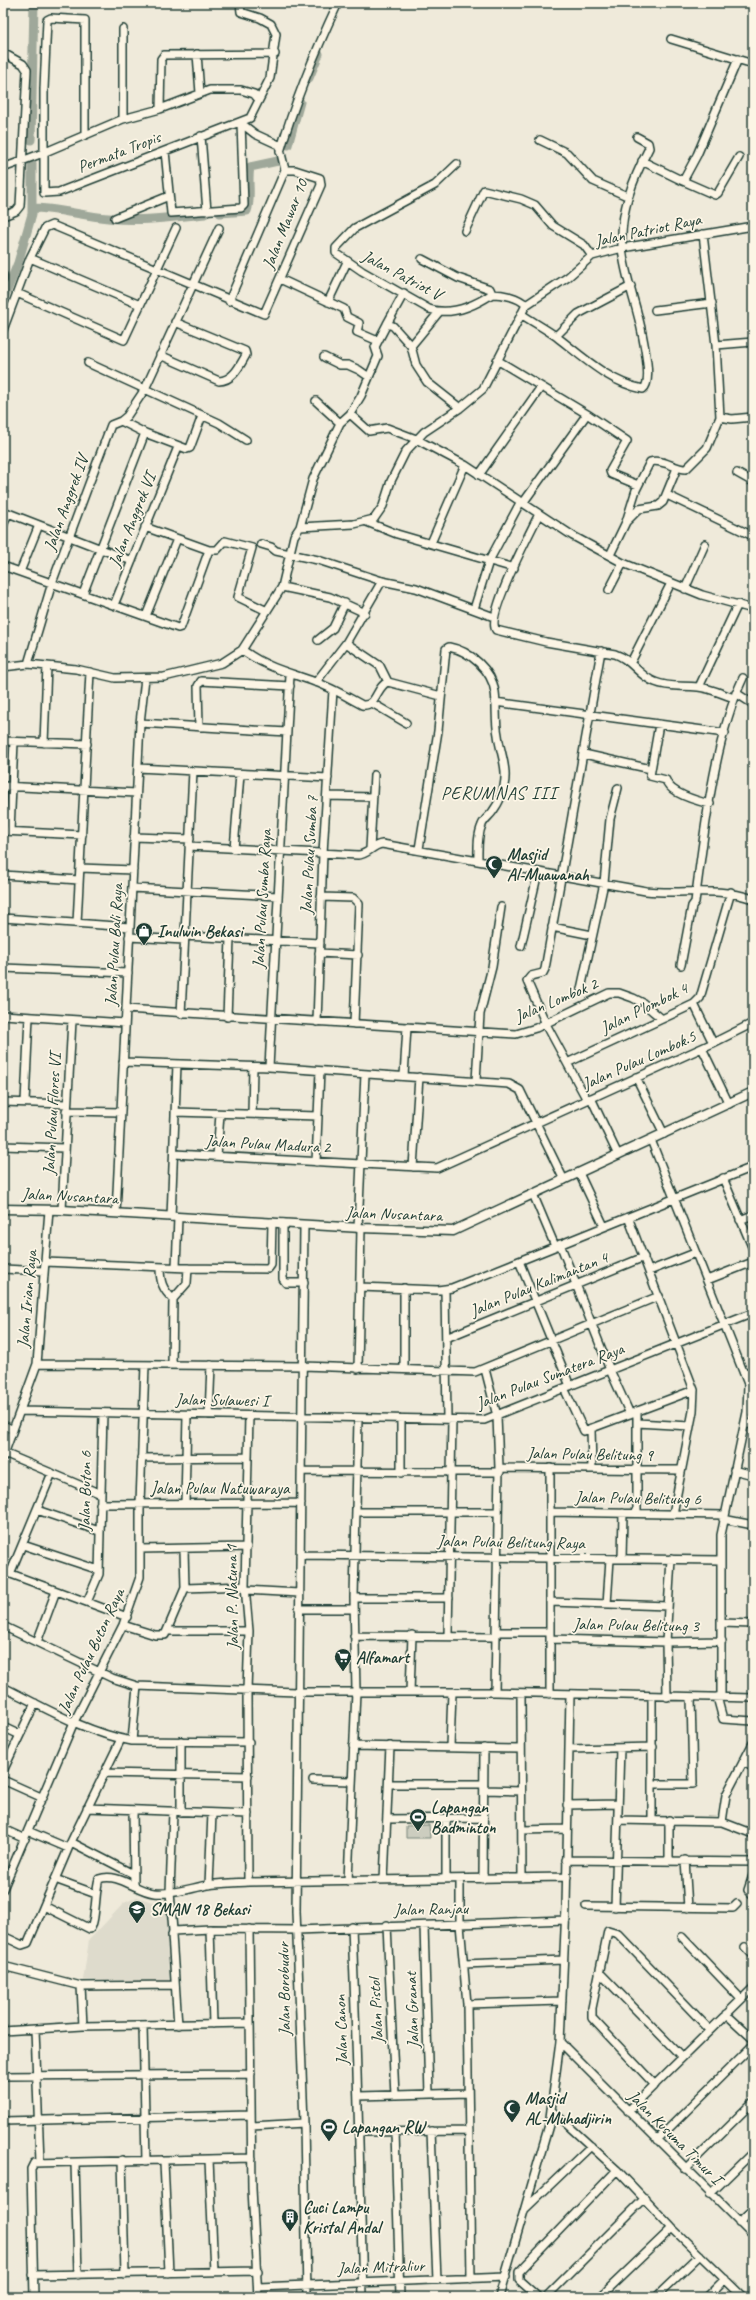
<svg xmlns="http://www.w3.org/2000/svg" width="756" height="2300" font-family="Caveat,sans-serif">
  <rect width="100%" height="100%" fill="#efeada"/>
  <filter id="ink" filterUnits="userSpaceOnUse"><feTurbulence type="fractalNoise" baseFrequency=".025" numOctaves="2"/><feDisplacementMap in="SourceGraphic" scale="8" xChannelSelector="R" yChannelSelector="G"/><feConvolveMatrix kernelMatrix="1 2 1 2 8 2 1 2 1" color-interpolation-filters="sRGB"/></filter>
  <g filter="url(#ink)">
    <path fill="#dedbcc" d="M137,1897L170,1908V1980H83L89,1940L124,1903Z"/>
    <path fill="#cccdbf" stroke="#76857a" d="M429,1825L430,1838H406V1826Z"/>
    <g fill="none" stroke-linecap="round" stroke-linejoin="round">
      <path stroke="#9fa89a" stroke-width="9" d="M309,78L319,54
        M31,140L34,3
        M288,145L300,102
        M32,208C58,208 82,216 108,218C141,222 173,217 205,214
        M220,213L247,211C252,197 247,182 250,167L278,161
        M3,300L18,263L32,214V163"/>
      <g stroke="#1f3d34" stroke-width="10">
        <path id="minor" d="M123,29V119
          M671,39L753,64
          M3,53L23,64L27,70L20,206L16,211L3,216
          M197,54L200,93
          M160,109L161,59L164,55L275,54
          M85,134V20L51,18L47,20L44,89V193L59,192L250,118L270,78L276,34L271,24L260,18L241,12L240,3
          M201,136L207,211
          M540,140L567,153L593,181L627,196
          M165,151L171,213L241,208L244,205L241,123
          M280,152C295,100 315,52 338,3
          M642,161L683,181L697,155L738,59
          M457,164L435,185L355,228L336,248V253L362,271L429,309C451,316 474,306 492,294C503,294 518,297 526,305
          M3,168L43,153L123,119L160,109L210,90H241L254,94L259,100
          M683,181L715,195L718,193L739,157
          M115,218L169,196
          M465,231L484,190L521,199L535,205L553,226L584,245L592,256
          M30,258L140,305
          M422,259L458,278L490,289L492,294
          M3,275V280
          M280,279L344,309L347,317L359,323L357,332L378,341
          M17,293L124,340L176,228
          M404,293L387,324L393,326L411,346L416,365L427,382L460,408
          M229,301L285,170L279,145L255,134L241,123
          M328,302L347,262
          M655,310L712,303
          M521,314C533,322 546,329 557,337C584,358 609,382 643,389C653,382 644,345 642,333C637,306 624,274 622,247C620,211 633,179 649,148L648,143L637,137
          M3,330L30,258L45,228L52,225L264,314L321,185L320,178L295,170H285
          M556,336L578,314L631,286
          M716,345L753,342
          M411,346L439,312
          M160,355L219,381C233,381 240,365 246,355L245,351L175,322
          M324,357L340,365H348L359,370L369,377
          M497,360L587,414L627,441L610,471L611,474L638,485
          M88,363L219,423L246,440
          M316,401L340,423
          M350,414L369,431L387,428L416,439L465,465L573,536L623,563L702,595L753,609
          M720,417L732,419L753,417
          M121,421L127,416L145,389L219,228
          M737,473L753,482
          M479,475L541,387
          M667,495L753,536
          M523,503L587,414
          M3,511L132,561
          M539,514C531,531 485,617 496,630L546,642L615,654C633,660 638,676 655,682C669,688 683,685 698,687C710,688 722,694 734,698
          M627,521L639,509L658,506L663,502L677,468
          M367,522L397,534L514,568
          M3,526L8,513
          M145,527L209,550H217L225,541L252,548L238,597L267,611
          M300,527L354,524L374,519L383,506L391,481L406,451L424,432L460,408L483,389L526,305L568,277L592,256L622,248L753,226
          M431,543L465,465
          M261,544L271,547L276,551L318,560L382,581L416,588L494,617
          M610,555L626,522L636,490L650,462C661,458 675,469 686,469L707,448L720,417L716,345L703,234
          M3,566L178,628L181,627L209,550
          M20,572L39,525
          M282,587L330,597L365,613
          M685,589L705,544
          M609,590L623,563
          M83,594L145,433
          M114,605L178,447
          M474,609L489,561L521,501
          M146,616L177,539
          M318,640L333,628L345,603
          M346,643L380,666L388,682
          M242,650C270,669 285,671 315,682C331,687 347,697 362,705C377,707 376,686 388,682L441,696
          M631,662L671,583
          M28,664L52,583L111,425L121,421L145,433L187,449L190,448L202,416
          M3,667L28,664L47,666L76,669L115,678L164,677L222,663L242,650L282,587L294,536L300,527L313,479L340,423L350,414L361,396L378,356L375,347L387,324
          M316,682L346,643L382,581
          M699,687L738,604
          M736,693L753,704
          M495,702L725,733
          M372,703L406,723
          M140,723L287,732
          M659,724L650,776L666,780C669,793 697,801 710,804
          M199,727L198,686L201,681L290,686
          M3,741L87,744
          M44,743L47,666
          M584,754L651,769
          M138,768L328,778
          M3,786L136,793
          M327,796L373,797
          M3,831L82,835
          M10,831L14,742
          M134,837L190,839
          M189,846L358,855C368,855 372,845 382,844L646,891C682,895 718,886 753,899
          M234,849L240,774
          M370,849L374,775
          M419,849L438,731L446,649L449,647C470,651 492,670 495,692C497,706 495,720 498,735C500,752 508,768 504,786C503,794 498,804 493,811C490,816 484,819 482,825C477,836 478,850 478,861
          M80,868L133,870
          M3,875L79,880
          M132,888L278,896
          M321,897L353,898L359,904L354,1024
          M3,918L130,927
          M77,923L90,672
          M552,927L592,935
          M185,936L320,943
          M129,937L184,940
          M521,946L538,872
          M319,953L358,955
          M681,965L692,906L695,902C704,834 714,740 743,678
          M3,968L128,973
          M581,989L604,883L610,819L618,788
          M694,1004L713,1043
          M126,1009L516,1034L536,1028L609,993H619L633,998L643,1003L662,1019
          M181,1014L193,771
          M3,1015L125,1023
          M227,1017L230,939
          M317,1022L323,853L333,690
          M702,1048L729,1104
          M123,1062L269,1067L509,1084L520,1090L564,1180
          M567,1063L677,1012L694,1004L700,998L731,892
          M269,1067L290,675
          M404,1076L407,1027
          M636,1077L664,1134
          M476,1081L480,1014L492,967L501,907
          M591,1098L618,1155
          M587,1100L546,1024L527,981L531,976L543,973L545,969L601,651
          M3,1102L67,1104
          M25,1102L29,1017
          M66,1111L121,1112
          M175,1112L318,1116
          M252,1114L253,1067
          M651,1140L748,1384L747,1412L721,1535V1697
          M3,1146L64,1148
          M174,1154L437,1168L713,1043L753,1023
          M217,1156L220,1114
          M316,1162L320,1071
          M413,1167L419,1077
          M579,1173L604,1226
          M723,1178L753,1249
          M533,1194L555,1246
          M62,1210L72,1020
          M116,1213L140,723L145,678
          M171,1217L177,1064
          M628,1217L694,1390L693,1411L673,1514
          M740,1220L753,1215
          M283,1223V1279L286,1283H304
          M304,1225L296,1911L304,2123L307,2297
          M358,1228L365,1074
          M560,1244L610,1370L630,1414
          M519,1261L570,1386
          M45,1262L188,1268L268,1269L271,1265L272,1222
          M160,1267C160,1281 162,1289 173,1299
          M176,1267L178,1218
          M3,1269L44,1271
          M649,1271L695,1253
          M707,1280L753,1262
          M360,1287L438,1290L452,1288L753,1167
          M404,1288V1369
          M445,1290L447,1419
          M446,1338L644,1257
          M37,1364L303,1366L475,1372L659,1296
          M172,1365L173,1299L187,1283L188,1268
          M358,1369L361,1228
          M485,1369L497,1416L499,1468L495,1692
          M744,1374L753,1370
          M564,1388L584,1431L694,1390
          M20,1411L484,1420L753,1313
          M637,1411V1513
          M209,1415L211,1365
          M401,1419V1473
          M637,1423L690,1426
          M745,1423L753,1425
          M3,1425L13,1430
          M591,1428L592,1469
          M4,1453L101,1494
          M3,1457L37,1364L49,1210
          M141,1458L248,1457
          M499,1468L680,1470
          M734,1470L753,1475
          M302,1471L500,1472
          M185,1503L187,1415
          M100,1504L301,1503
          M37,1510L99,1531
          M356,1512H498
          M551,1512L724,1515
          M723,1519L753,1525
          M23,1545L99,1570
          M140,1549L247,1547
          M300,1555L721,1560
          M622,1559L623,1513
          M3,1571L127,1617
          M10,1574L52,1473
          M185,1588L245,1586
          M246,1590L299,1593
          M354,1598H449
          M87,1602L99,1574L103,1413
          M551,1602L668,1606
          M607,1604L610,1559
          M299,1609H354
          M722,1623L753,1624
          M123,1625L155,1635H165L185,1588L184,1549
          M3,1626L112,1678L137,1686L297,1692H495L753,1698
          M167,1631H249
          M496,1632H549
          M448,1635L452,1420
          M354,1636L496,1637
          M550,1639L666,1642L722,1641
          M37,1642L56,1591
          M3,1687C43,1707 87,1733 132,1741L249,1742
          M410,1692L412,1635
          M521,1694L522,1878
          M550,1694V1468
          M667,1697L666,1642L671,1559
          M717,1697L723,1719L753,1721
          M3,1727L20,1735
          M132,1741L137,1686
          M181,1741V1812
          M353,1746L520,1749
          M450,1747L452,1692
          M569,1749L653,1747
          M743,1762L753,1767
          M3,1771L35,1703
          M104,1773L248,1776
          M3,1780L43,1798
          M313,1780L352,1781
          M390,1784H483
          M653,1784H693L691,1697
          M484,1790L521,1791
          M567,1805L618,1804
          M87,1808L248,1814
          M133,1811L134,1885
          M173,1812L170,1892L173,1931
          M446,1818V1879
          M387,1819L483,1818
          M618,1820L722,1822L753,1834
          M652,1820V1696
          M669,1820V1859
          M722,1822L726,1795L753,1743
          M3,1829L25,1839
          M522,1830L567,1829
          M28,1831L68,1848
          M71,1842L133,1874
          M566,1860L753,1862
          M685,1860L688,1908
          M753,1875L748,1890L753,1895
          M55,1879L96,1894
          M460,1879V1924L467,2004L471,2279
          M483,1879L484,1748
          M384,1880L390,1746
          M348,1881L356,1691L354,1598L358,1419
          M248,1882L247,1690L249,1631L245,1586L249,1416
          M209,1885L212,1813
          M3,1889L74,1722L123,1625L140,1577V1503L145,1365
          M44,1906L90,1929C96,1923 95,1890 99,1879C118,1872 136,1891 154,1893C172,1895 191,1888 208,1885C221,1883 235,1883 248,1882L567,1877
          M586,1906L733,1908L737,1904
          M615,1907L620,1748
          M387,1925L395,2095
          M424,1926L429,2094
          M352,1927C357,2050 360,2174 363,2297
          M210,1929L213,2024
          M249,1929L252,2189L258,2297
          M3,1936L22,1945L28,1943L71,1842L121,1739
          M682,1937L741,1999
          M745,1947L753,1955
          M464,1964L563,1960
          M3,1966L81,1986L175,1985
          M599,1972L682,2057
          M81,1986L83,2026
          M467,2004L562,2001
          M726,2014L753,2039
          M178,2025L172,1935L173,1931L210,1929L297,1930L566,1920
          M143,2026L146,2161
          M35,2030L40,2162
          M3,2031L83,2026L250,2023
          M560,2042L753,2235
          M3,2076L251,2074
          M655,2085L592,2018V2008L608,1931L618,1934L710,2030
          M359,2096L468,2093
          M551,2110L617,2170L672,2228L743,2297
          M628,2111L753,1988
          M3,2121L251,2115
          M252,2126L304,2123
          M395,2131L400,2297
          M431,2131L437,2280
          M358,2132L469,2131
          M657,2140L753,2045
          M122,2160L125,2274
          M209,2160L214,2272
          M164,2162L169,2273
          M75,2163L78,2275
          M685,2169L753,2102
          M710,2194L753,2152
          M525,2209L591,2146
          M739,2222L753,2209
          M33,2275L258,2271
          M258,2287L506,2277
          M34,2297L31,2169L34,2163L252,2158
          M499,2297L549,2125L560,2042L566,1907L570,1694
          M538,2297L519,2280V2272L617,2170
          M546,2297L645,2198
          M600,2297L672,2228
          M656,2297L700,2255
          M707,2297L725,2279"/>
      </g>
      <g stroke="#1f3d34" stroke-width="11">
        <path id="tertiary" d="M3,1209L62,1210L361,1228L453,1231L753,1092"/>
      </g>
      <use href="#minor" stroke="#fcf5e5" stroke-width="7"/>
      <use href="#tertiary" stroke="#fcf5e5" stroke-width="8"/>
    </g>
  </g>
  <defs>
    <g id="mosque-pin" transform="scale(0.9)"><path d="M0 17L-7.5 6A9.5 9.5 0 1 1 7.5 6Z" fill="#1f3d34" stroke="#fcf5e5"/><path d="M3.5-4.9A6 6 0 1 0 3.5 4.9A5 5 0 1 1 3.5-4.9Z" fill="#fff"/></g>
    <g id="shop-pin" transform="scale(0.9)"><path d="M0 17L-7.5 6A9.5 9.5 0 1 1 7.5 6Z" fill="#1f3d34" stroke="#fcf5e5"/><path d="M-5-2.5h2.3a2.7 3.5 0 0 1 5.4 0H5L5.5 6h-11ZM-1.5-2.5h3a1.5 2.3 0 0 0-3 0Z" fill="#fff"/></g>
    <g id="supermarket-pin" transform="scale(0.9)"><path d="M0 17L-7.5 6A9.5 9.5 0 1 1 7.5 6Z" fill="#1f3d34" stroke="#fcf5e5"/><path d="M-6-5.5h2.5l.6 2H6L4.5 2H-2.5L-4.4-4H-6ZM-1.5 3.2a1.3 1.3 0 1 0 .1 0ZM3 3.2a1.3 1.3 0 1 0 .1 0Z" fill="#fff"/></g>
    <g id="stadium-pin" transform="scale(0.9)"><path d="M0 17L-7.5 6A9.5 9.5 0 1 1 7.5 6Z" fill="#1f3d34" stroke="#fcf5e5"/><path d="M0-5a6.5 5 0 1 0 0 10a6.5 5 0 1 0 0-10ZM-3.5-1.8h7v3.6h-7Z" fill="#fff"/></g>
    <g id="school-pin" transform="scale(0.9)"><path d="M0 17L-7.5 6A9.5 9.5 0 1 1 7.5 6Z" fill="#1f3d34" stroke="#fcf5e5"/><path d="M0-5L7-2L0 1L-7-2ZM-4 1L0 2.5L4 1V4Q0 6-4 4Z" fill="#fff"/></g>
    <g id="building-pin" transform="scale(0.9)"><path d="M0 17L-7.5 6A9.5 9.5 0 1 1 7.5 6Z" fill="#1f3d34" stroke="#fcf5e5"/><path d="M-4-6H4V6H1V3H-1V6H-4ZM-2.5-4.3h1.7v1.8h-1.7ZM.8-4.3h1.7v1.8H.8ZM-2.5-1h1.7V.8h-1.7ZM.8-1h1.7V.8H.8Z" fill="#fff"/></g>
  </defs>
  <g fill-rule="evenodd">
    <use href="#mosque-pin" x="494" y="864"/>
    <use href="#shop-pin" x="144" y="931"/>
    <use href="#supermarket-pin" x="343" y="1657"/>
    <use href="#stadium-pin" x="418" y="1817"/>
    <use href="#school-pin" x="137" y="1909"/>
    <use href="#mosque-pin" x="512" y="2108"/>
    <use href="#stadium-pin" x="329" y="2127"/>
    <use href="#building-pin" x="290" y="2217"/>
  </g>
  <g text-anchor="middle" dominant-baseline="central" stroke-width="3.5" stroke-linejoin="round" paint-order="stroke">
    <g font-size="17" fill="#1f3d34" stroke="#fcf5e5">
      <text transform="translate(119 152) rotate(-21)">Permata Tropis</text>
      <text transform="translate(285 224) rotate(-68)">Jalan Mawar 10</text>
      <text transform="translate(648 230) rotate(-12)">Jalan Patriot Raya</text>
      <text transform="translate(402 275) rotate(28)">Jalan Patriot V</text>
      <text transform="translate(66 503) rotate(-70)">Jalan Anggrek IV</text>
      <text transform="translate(132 520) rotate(-68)">Jalan Anggrek VI</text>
      <text transform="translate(309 855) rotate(-87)">Jalan Pulau Sumba 7</text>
      <text transform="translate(262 899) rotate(-87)">Jalan Pulau Sumba Raya</text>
      <text transform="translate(114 945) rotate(-87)">Jalan Pulau Bali Raya</text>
      <text transform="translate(556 1000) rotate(-23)">Jalan Lombok 2</text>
      <text transform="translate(644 1008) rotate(-26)">Jalan P'lombok 4</text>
      <text transform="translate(639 1060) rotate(-24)">Jalan Pulau Lombok.5</text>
      <text transform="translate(52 1114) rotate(-87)">Jalan Pulau Flores VI</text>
      <text transform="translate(268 1144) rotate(3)">Jalan Pulau Madura 2</text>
      <text transform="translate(70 1196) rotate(3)">Jalan Nusantara</text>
      <text transform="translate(394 1214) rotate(2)">Jalan Nusantara</text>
      <text transform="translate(539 1284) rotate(-22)">Jalan Pulau Kalimantan 4</text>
      <text transform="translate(27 1299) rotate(-85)">Jalan Irian Raya</text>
      <text transform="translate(550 1376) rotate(-21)">Jalan Pulau Sumatera Raya</text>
      <text transform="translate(222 1400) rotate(1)">Jalan Sulawesi I</text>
      <text transform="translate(590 1454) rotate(1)">Jalan Pulau Belitung 9</text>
      <text x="220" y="1488">Jalan Pulau Natuwaraya</text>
      <text transform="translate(85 1491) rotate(-89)">Jalan Buton 6</text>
      <text transform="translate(638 1498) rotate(1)">Jalan Pulau Belitung 6</text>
      <text transform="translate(511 1542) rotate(1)">Jalan Pulau Belitung Raya</text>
      <text transform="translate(232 1597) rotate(-91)">Jalan P. Natuna 1</text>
      <text transform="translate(636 1625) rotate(1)">Jalan Pulau Belitung 3</text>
      <text transform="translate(91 1651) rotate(-65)">Jalan Pulau Buton Raya</text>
      <text transform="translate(431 1909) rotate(-1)">Jalan Ranjau</text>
      <text transform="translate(284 1989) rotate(-91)">Jalan Borobudur</text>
      <text transform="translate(412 2010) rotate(-92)">Jalan Granat</text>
      <text transform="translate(376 2011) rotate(-93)">Jalan Pistol</text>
      <text transform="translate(341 2030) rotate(-92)">Jalan Canon</text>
      <text transform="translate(675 2137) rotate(45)">Jalan Kusuma Timur I</text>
      <text transform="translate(381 2267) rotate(-2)">Jalan Mitraliur</text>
    </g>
    <g font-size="17" font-weight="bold" fill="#1f3d34" stroke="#fcf5e5" text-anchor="start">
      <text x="507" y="854">Masjid<tspan x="507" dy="20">Al-Muawanah</tspan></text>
      <text x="157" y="931">Inulwin Bekasi</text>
      <text x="356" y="1657">Alfamart</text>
      <text x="431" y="1807">Lapangan<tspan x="431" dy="20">Badminton</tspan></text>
      <text x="150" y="1909">SMAN 18 Bekasi</text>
      <text x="525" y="2098">Masjid<tspan x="525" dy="20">AL-Muhadjirin</tspan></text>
      <text x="342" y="2127">Lapangan RW</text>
      <text x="303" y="2207">Cuci Lampu<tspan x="303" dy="20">Kristal Andal</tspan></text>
    </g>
    <g font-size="18" letter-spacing="1" fill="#1f3d34" stroke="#fcf5e5">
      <text x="499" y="793">PERUMNAS III</text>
    </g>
  </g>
  <rect width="756" height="2300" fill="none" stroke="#fcf5e5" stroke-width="16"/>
  <rect x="8" y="8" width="740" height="2284" fill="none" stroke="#1f3d34" stroke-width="1.5" filter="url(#ink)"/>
</svg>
